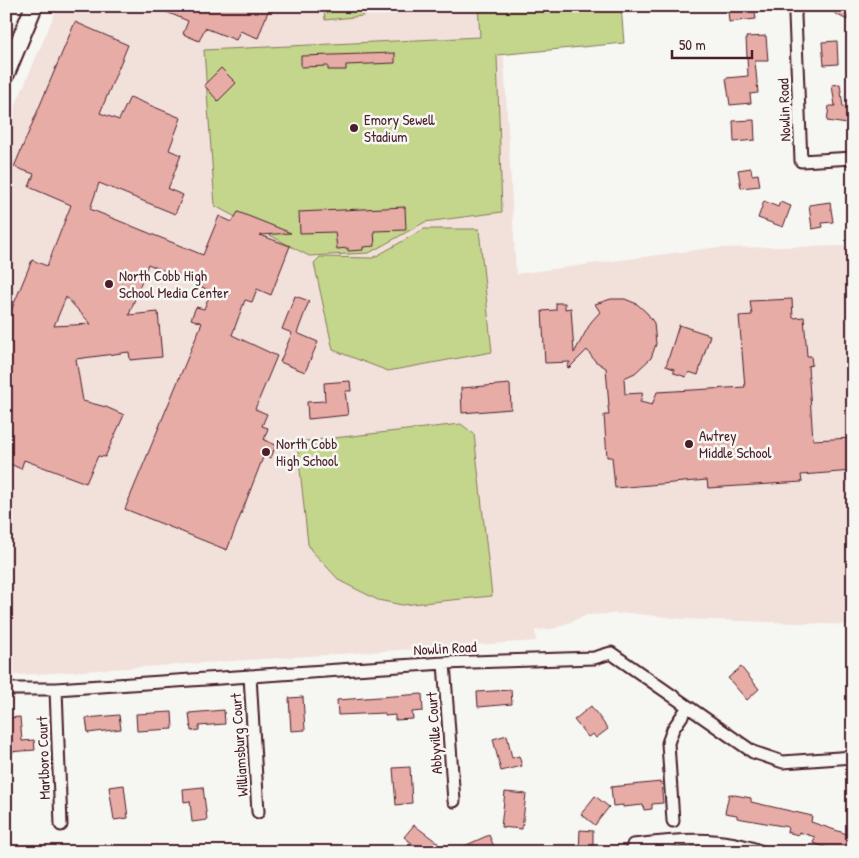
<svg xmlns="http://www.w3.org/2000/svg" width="859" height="858" font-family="'Patrick Hand',sans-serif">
  <rect width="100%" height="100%" fill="#f6f6f2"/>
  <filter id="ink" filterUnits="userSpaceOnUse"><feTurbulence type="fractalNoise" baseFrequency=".02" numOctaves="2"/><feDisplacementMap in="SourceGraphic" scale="10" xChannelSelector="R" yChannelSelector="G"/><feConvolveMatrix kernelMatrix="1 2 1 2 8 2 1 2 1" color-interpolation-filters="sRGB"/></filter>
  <g filter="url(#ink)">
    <path fill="#f2e0db" d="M58,6H501L516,274L711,248L853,246V625L684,619L629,613L587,615L553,629L535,630L536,641L6,676V128Z"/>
    <path fill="#c3d68b" stroke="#867a5b" d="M324,6H362L363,16L325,20Z
      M478,6H621L624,43L497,55L502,212L425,222L369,253L309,256L215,206L204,50L480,37Z
      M424,229H479L492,352L388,371L333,350L314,263L320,257L373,258Z
      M461,424L474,434L492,596L402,605L378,600L340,581L311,550L308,544L297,442Z"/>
    <path fill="#e7aca6" stroke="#4a1f2b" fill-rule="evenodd" d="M152,6H270L258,38L240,31L236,40L205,28L199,41L183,34L188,21Z
      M734,6L754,7L756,19L729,22L728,11H734Z
      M837,6H853L847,20L834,13Z
      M75,22L128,45L100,113L119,120L130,97L181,118L169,150L181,155L168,189L183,195L175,214L99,183L90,209L203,255L219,216L232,222L238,212L291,233L260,235L290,246L271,295L257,289L252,302L245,300L232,335L277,356L255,409L267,414L262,426L268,428L264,440L276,445L271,458L264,455L227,550L125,509L202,323L191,319L196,307L204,309L211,291L148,264L129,315L158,312L162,357L130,360L129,352L76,359L83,401L106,407L124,415L105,457L98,456L86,483L24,460L21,469L6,462V323L32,260L47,266L71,205L29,187L34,174L14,167ZM66,297L91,324L54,326Z
      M766,36L768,61H755L758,93L750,94L751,103L730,105L726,78L748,76L746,37Z
      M837,41L838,64L824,65L822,42Z
      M395,53V63L346,65V70H328V66L301,67V56Z
      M221,68L236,83L218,101L204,85Z
      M840,84L843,107L849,108L847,124L827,121L829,106H835L832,85Z
      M754,120L755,140L734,142L733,121Z
      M751,168L752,175L758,174L760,186L741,188L738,170Z
      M764,201L778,207L780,202L791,206L783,227L758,218Z
      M830,202L833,222L822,223L823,227L812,229L809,205Z
      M405,207L406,230L374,231L375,246L363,247V250L348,251V248L337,249L335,232L300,233L299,212Z
      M295,296L309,301L297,333L318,342L305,372L280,362L292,333L282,329Z
      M611,299H625L637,304L647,313L654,323L656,344L651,358L635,373L624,378L625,394L643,393L640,402L652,405L657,392L745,387L739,316L752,315L750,301L792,299L793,318L804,317L807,356H811L812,365L808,366L813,440L852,438L853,471L801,475L802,482L708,488L707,480L615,488L612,457H607L604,415H609L608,406H609L606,368L595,361L587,350L569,368L567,367L570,362L545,363L542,311L556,310V303H565V309L571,308L574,353L591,322L600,312L595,304Z
      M679,325L710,335L698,375L689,372L686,377L674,373V369L666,366Z
      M350,381L351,391H345L348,415L308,419L307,402L325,401L324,383Z
      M510,384L511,409L462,413L461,388Z
      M741,667L759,689L747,700L728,678Z
      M511,690L512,704L478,707L477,692Z
      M422,694L423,711L412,712L413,719L395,720V715L385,716V713L338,715L337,700Z
      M303,697L305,730L291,731L289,698Z
      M591,706L608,729L596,738L593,734L588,737L574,720Z
      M224,710L225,724L199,726V730L191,731L189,713Z
      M172,712L173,729L137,731L136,714Z
      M119,715L121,729L88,733L86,718Z
      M20,717L22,741L34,740L35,750L9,752L7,718Z
      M507,735L512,758L519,756L522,766L501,771L493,739Z
      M410,767L412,803L396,805L393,768Z
      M661,782L663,803L652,804V809L644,810L643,805L623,807V805L613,806L611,787Z
      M124,785L128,818L114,820L109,787Z
      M203,787L207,820L192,822L190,801L184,802L183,789Z
      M505,792L526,794L522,829L501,827Z
      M729,794L751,798V802L812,816L811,822L853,836V852H838L813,843L815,837L799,832L798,835L787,832L788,827L737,818V815L725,813Z
      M595,796L609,807L595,825L581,814Z
      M414,825L438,843L431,852H423L404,837Z
      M580,830L593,831V852H579Z
      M489,835L495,849L489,852H451Z"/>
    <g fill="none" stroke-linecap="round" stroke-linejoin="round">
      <g stroke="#4a1f2b" stroke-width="15">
        <path id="minor" d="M796,6L795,16L801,161L853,158
          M444,663L454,801
          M250,676L258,812
          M6,689H56L444,663L594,658L611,653L753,752L783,762L853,757
          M56,689L61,825
          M673,821L668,743L673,729L688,707
          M633,852V845C675,840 721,835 762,852"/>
      </g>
      <g stroke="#4a1f2b" stroke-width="20">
        <path id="secondary" d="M6,74L34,6"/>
      </g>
      <use href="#minor" stroke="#f6f6f2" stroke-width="11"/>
      <use href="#secondary" stroke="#f6f6f2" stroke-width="16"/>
    </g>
  </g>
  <g fill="#4a1f2b" stroke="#f6f6f2" stroke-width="2">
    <circle cx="354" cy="128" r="5"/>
    <circle cx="109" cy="284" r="5"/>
    <circle cx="689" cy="444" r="5"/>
    <circle cx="266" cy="452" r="5"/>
  </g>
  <g text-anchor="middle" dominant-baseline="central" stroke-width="5" stroke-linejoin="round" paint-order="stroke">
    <g font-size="15" fill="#4a1f2b" stroke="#f6f6f2">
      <text transform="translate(784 110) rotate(-92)">Nowlin Road</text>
      <text transform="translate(445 648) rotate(-3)">Nowlin Road</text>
      <text transform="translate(434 733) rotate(-94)">Abbyville Court</text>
      <text transform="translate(239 745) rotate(-94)">Williamsburg Court</text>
      <text transform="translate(43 758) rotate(-92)">Marlboro Court</text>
    </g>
    <g font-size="15" fill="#4a1f2b" stroke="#f6f6f2" text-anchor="start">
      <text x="364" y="119">Emory Sewell<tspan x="364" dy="17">Stadium</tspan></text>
      <text x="119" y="275">North Cobb High<tspan x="119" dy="17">School Media Center</tspan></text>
      <text x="699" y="435">Awtrey<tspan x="699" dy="17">Middle School</tspan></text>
      <text x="276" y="443">North Cobb<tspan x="276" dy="17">High School</tspan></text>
    </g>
  </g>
  <rect width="859" height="858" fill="none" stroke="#f6f6f2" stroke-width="25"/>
  <rect x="12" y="12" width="834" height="833" fill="none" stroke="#4a1f2b" stroke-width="2" filter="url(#ink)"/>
  <path d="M672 50v8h80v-8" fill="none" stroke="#4a1f2b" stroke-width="2.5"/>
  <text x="679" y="50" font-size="15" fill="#4a1f2b" stroke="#f6f6f2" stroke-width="4" paint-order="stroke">50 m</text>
</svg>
